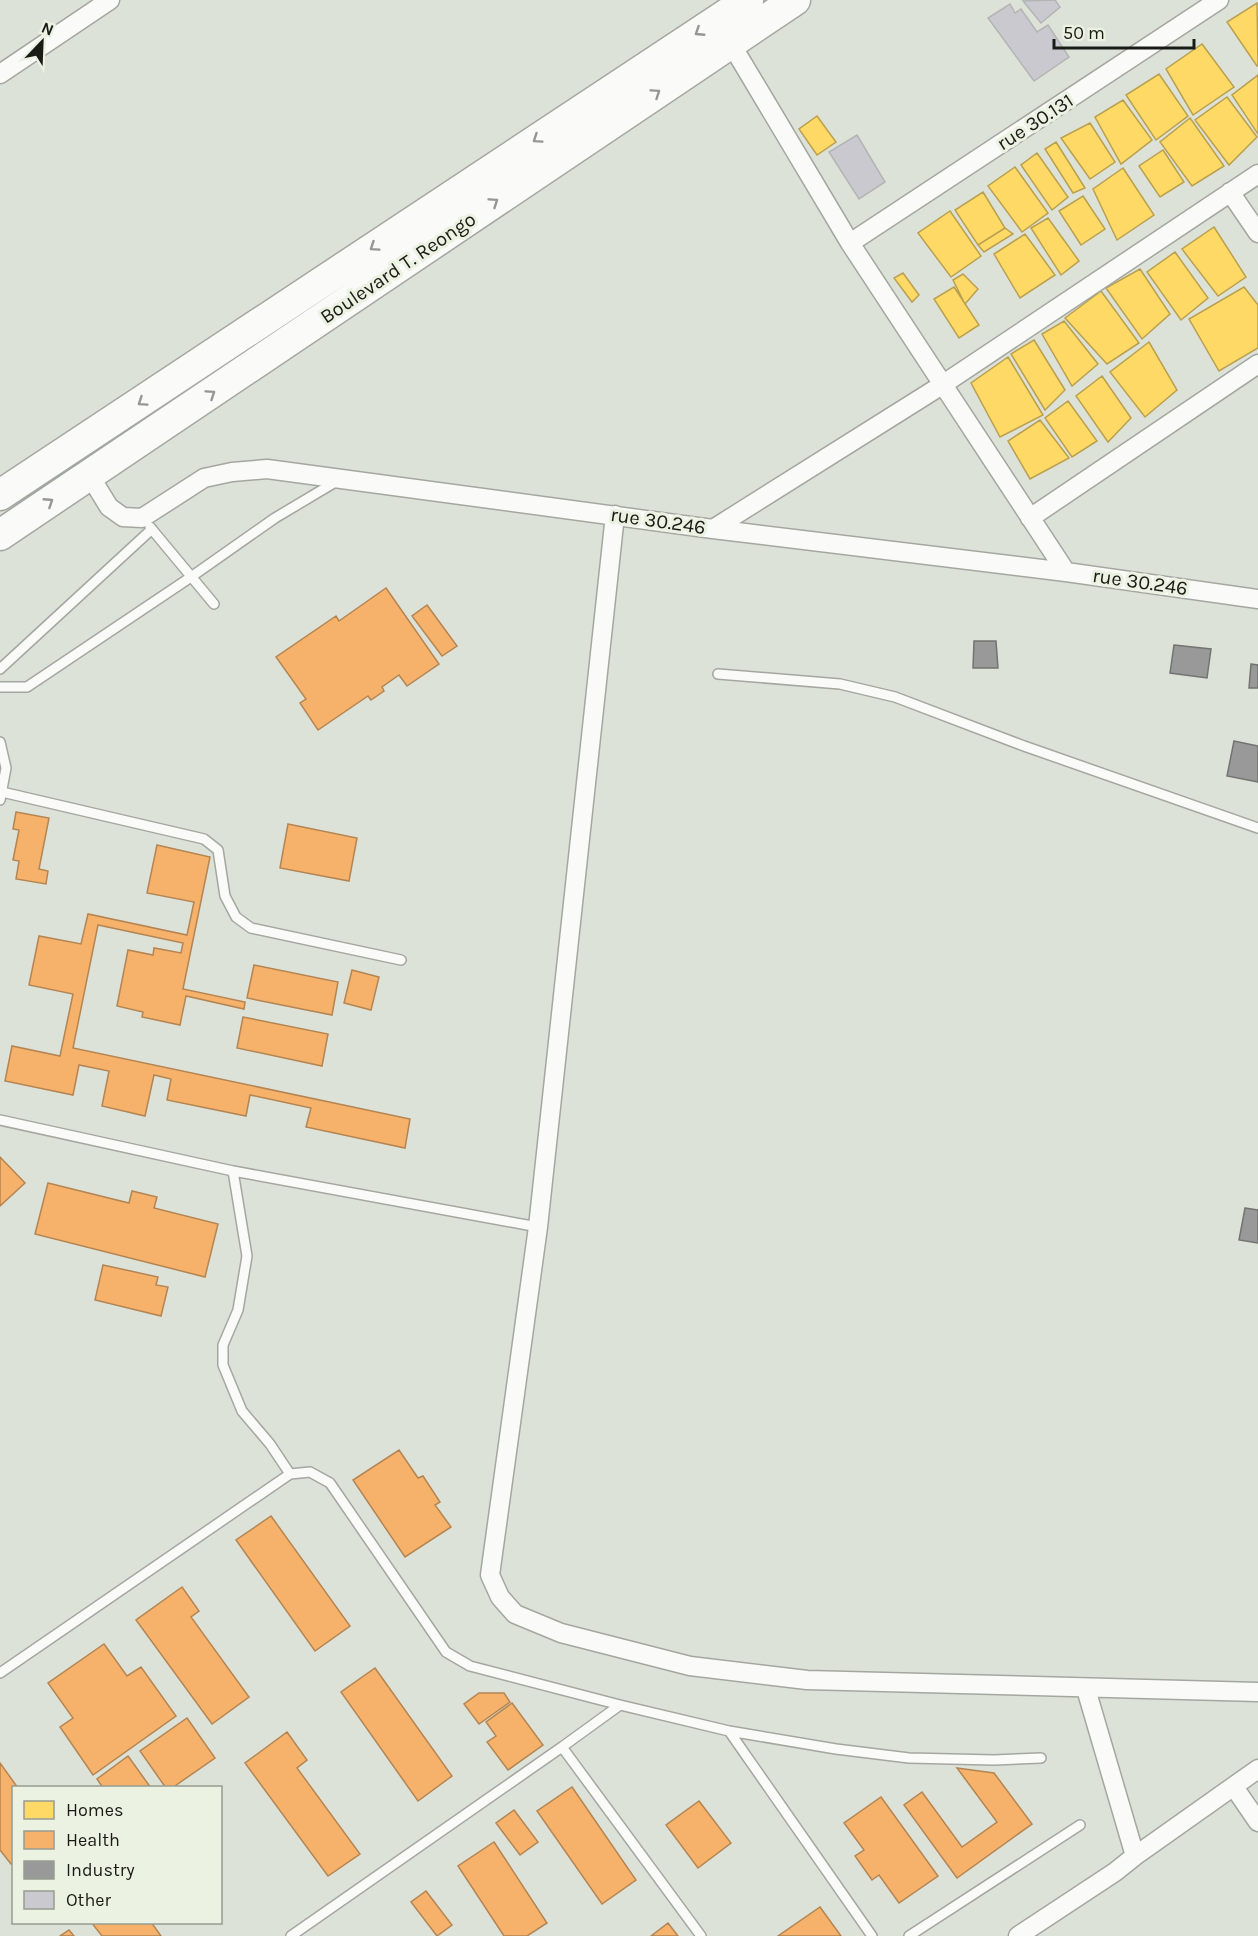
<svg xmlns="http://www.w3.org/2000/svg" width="1258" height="1936" font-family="Karla,sans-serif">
  <rect width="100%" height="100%" fill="#dde2d8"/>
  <path fill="#ffd966" stroke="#baa04e" stroke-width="1.5" d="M1257,3L1258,66H1257L1227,22Z
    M1202,44L1234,87L1193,115L1166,69Z
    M1159,74L1188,116L1156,140L1126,95Z
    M1258,75V134L1232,95Z
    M1227,97L1257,137L1229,165L1195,120Z
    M1123,100L1152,140L1121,164L1095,117Z
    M817,116L836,142L817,155L799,129Z
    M1190,118L1224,166L1192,186L1160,142Z
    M1090,123L1115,162L1090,179L1061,138Z
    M1056,142L1085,188L1073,193L1045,149Z
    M1163,150L1184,182L1160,197L1139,166Z
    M1037,153L1068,197L1052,210L1021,165Z
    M1015,167L1048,213L1022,232L988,186Z
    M1123,168L1154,215L1117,240L1093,189Z
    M983,192L1005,228L978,245L955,210Z
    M1083,196L1105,229L1081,245L1059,211Z
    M950,211L981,256L951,277L918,233Z
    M1048,218L1079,261L1061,275L1031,228Z
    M1214,227L1246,277L1218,296L1182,249Z
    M1005,228L1013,234L984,252L978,245Z
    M1025,234L1055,275L1020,298L994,254Z
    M1175,252L1208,298L1181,320L1147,272Z
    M1140,269L1170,314L1142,339L1106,288Z
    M903,273L919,295L912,302L894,278Z
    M963,274L978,289L965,304L953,280Z
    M954,287L979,325L959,338L934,299Z
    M1244,287L1258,305V348L1219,371L1189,319Z
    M1101,291L1139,343L1107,364L1065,318Z
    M1064,321L1098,364L1072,386L1042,334Z
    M1034,340L1065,390L1045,410L1011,354Z
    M1149,342L1177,390L1145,417L1110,372Z
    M1008,357L1043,415L1000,437L971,383Z
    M1102,376L1131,418L1108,442L1076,396Z
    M1068,401L1097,441L1072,457L1045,418Z
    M1040,420L1069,458L1030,479L1008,441Z"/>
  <path fill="#f6b26b" stroke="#b48552" stroke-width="1.5" d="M386,588L439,664L407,686L399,675L382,687L384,691L371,700L368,696L318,730L300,703L306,699L276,657L336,616L339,621Z
    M427,605L457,646L442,656L412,616Z
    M16,812L49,818L39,869L48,871L46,884L16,879L19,861L13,860L19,830L13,829Z
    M288,824L357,838L349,881L280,868Z
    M157,845L210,857L183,989L245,1002L244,1009L186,996L180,1025L142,1017L143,1012L117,1006L128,950L153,955L154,948L181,953L183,943L98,925L73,1048L410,1119L405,1148L306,1127L311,1108L250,1095L246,1116L167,1100L171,1079L154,1075L145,1116L102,1106L109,1071L79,1065L73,1095L5,1081L12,1046L60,1056L73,994L29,985L39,936L81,944L88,914L187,935L194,902L147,893Z
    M254,965L338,982L332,1015L247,998Z
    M352,970L379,977L371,1010L344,1003Z
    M243,1017L328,1034L322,1066L237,1048Z
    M0,1157L25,1183L0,1206Z
    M48,1183L129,1203L132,1191L157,1197L154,1208L218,1224L205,1277L35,1234Z
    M103,1265L158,1277L156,1285L168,1287L161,1316L95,1300Z
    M399,1450L418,1478L423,1476L440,1502L435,1505L451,1527L405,1557L353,1480Z
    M271,1516L350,1626L315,1651L236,1540Z
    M182,1587L199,1611L191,1617L249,1697L212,1724L136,1620Z
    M104,1644L127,1676L141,1667L176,1716L93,1775L60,1727L73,1718L48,1683Z
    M375,1668L452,1776L418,1801L341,1692Z
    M479,1693H504L510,1702L479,1724L464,1704Z
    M512,1703L543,1745L508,1770L487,1742L496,1736L486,1722Z
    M187,1718L215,1758L172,1788H166L140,1751Z
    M287,1732L307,1760L297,1768L360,1854L328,1876L245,1763Z
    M128,1756L151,1788H103L97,1779Z
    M0,1763L18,1788H14V1862L11,1864L0,1850Z
    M957,1768L994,1773L1032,1824L957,1878L904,1805L922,1792L962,1847L997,1822Z
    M572,1787L636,1880L602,1904L537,1811Z
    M881,1797L938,1876L899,1903L879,1875L872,1880L855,1856L864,1850L844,1823Z
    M699,1801L731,1843L698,1868L666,1825Z
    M514,1810L538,1842L520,1855L496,1823Z
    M494,1842L547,1923L527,1936H504L458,1866Z
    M426,1891L452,1925L437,1936L411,1902Z
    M820,1907L841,1936H778Z
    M91,1922H151L161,1936H102Z
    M668,1923L678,1936H651Z
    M69,1930L74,1936H60Z"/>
  <path fill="#999" stroke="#737472" stroke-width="1.5" d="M974,641H996L998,668H973Z
    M1174,645L1211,649L1207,678L1170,673Z
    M1251,664L1258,665V688H1249Z
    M1234,741L1258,746V782L1227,776Z
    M1245,1208L1258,1210V1243L1239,1240Z"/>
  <path fill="#cac9d0" stroke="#b3b4b3" stroke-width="1.5" d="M1055,0L1060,7L1041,23L1023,1Z
    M1010,4L1015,13L1021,9L1037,32L1048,25L1069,57L1034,81L988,18Z
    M857,135L885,182L859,199L829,152Z"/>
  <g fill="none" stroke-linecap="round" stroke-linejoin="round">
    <g stroke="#a4a7a0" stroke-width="12">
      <path id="service" d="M150,527L214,604
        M0,669L152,529
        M718,674L840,684L895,697L1024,746L1258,828
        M0,687H27L191,577L275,518L337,481
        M0,742L6,768L0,800
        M2,792L204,839L218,850L225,896L236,917L251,928L401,960
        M0,1120L233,1171L538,1227
        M233,1171L247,1256L238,1310L223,1345V1365L242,1411L270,1444L290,1474
        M0,1673L290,1474L310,1472L330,1483L446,1652L470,1666L620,1705L729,1731L836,1749L909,1758L994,1760L1041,1758
        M620,1705L562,1747L701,1936
        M729,1731L872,1936
        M291,1936L562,1747
        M909,1936L1080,1825"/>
    </g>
    <g stroke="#a4a7a0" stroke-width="21">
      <path id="minor" d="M730,42L850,243L1066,572
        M0,74L110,0
        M1230,192L1258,233
        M850,243L1219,0
        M90,476L109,507L123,517L142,518L204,478L232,472L267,469L713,529L1066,572L1258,599
        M615,515L538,1227L490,1575L500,1597L515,1614L561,1633L690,1666L807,1680L1258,1692
        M1030,518L1258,364
        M713,529L942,385L1258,174
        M1086,1689L1135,1856
        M1234,1787L1258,1822
        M1018,1936L1115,1872L1135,1856L1258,1769"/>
    </g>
    <g stroke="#a4a7a0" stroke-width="33">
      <path id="primary" d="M0,495L748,0
        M0,535L795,0"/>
    </g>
    <use href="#service" stroke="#fafbf9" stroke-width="9"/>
    <use href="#minor" stroke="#fafbf9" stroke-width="18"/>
    <use href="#primary" stroke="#fafbf9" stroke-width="30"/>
  </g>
  <defs><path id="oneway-chevron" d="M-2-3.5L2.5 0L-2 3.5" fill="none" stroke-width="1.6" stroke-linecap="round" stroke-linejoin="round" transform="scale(1.5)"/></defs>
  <g stroke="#959793">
    <use href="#oneway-chevron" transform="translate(699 32) rotate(147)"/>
    <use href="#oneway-chevron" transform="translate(656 93) rotate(-34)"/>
    <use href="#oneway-chevron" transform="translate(537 139) rotate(146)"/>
    <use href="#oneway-chevron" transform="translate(494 202) rotate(-34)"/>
    <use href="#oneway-chevron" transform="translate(374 247) rotate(146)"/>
    <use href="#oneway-chevron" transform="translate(211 394) rotate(-34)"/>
    <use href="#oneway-chevron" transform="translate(142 402) rotate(146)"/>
    <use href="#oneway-chevron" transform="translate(49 502) rotate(-33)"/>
  </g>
  <g text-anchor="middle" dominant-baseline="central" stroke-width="6" stroke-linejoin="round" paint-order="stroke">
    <g font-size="20" fill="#191c16" stroke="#ebf2e2">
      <text transform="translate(1035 122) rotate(-33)">rue 30.131</text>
      <text transform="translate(398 268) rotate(-34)">Boulevard T. Reongo</text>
      <text transform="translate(658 521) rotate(8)">rue 30.246</text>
      <text transform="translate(1140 582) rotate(8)">rue 30.246</text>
    </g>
  </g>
  <rect x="12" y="1786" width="210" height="138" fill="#ebf2e2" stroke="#979c90" stroke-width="1.5"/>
  <rect x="24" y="1801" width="30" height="18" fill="#ffd966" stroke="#979c90" stroke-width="1.5"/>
  <text x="66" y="1816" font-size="18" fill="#191c16">Homes</text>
  <rect x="24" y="1831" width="30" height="18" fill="#f6b26b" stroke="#979c90" stroke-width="1.5"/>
  <text x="66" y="1846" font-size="18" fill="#191c16">Health</text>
  <rect x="24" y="1861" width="30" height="18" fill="#999999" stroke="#979c90" stroke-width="1.5"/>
  <text x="66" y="1876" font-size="18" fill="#191c16">Industry</text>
  <rect x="24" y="1891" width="30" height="18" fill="#cac9d0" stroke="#979c90" stroke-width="1.5"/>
  <text x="66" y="1906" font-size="18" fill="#191c16">Other</text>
  <g transform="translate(42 42) rotate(23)" stroke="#ebf2e2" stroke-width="4.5" paint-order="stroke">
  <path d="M0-4.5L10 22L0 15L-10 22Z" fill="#191c16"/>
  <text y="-9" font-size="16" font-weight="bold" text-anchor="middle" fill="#191c16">N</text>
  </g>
  <path d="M1054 39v9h140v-9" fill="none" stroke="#191c16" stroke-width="3"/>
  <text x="1063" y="39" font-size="18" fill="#191c16" stroke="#ebf2e2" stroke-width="4.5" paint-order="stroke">50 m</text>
</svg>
